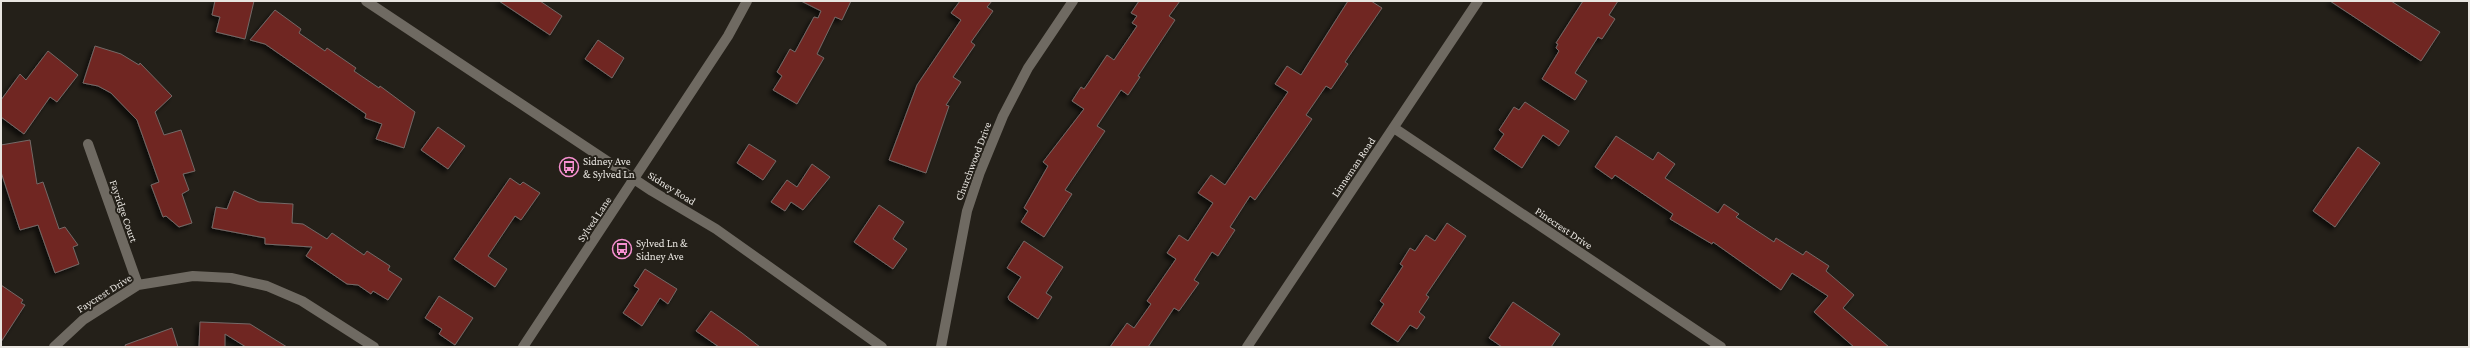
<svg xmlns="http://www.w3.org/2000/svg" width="2470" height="348" font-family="'Crimson Pro',serif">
  <defs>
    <filter id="shadow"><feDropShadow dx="-3.5" dy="3.5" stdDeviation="2" flood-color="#0009"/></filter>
  </defs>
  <rect width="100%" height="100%" fill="#242019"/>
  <path fill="#6f2621" stroke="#746967" filter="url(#shadow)" d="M215,1H254L245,39L216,32L220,17L212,15Z
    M499,1H540L562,16L550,35Z
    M801,1H851L842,20L835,17L817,54L824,58L797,104L773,90L782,76L777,72L790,49L795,52L814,17L818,18L821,11Z
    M960,1H992L987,7L993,11L971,42L975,45L953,77L961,82L946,105L949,106L926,173L889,160L917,85L961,20L951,13Z
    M1139,1H1180L1169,16L1175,20L1138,76L1140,77L1128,95L1121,90L1097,126L1105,131L1065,190L1072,194L1044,237L1021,222L1028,211L1024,208L1048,166L1043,162L1084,109L1072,101L1081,87L1084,89L1089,82L1107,55L1114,60L1137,26L1132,23L1137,16L1131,13Z
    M1348,1H1371L1382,8L1345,62L1348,64L1331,89L1326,86L1306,115L1312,119L1294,145L1255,200L1250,196L1230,227L1235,230L1218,256L1212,252L1194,280L1199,283L1179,311L1174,308L1148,347H1110L1127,323L1134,328L1151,304L1147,301L1176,259L1167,253L1179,235L1188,241L1213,203L1198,193L1211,175L1225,185L1288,92L1275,84L1287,66L1301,75Z
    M1583,1H1618L1609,15L1615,19L1602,39L1598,37L1575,73L1587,81L1575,100L1542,79L1559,51L1556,48L1558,44L1556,43Z
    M2330,1H2391L2440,32L2421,61Z
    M275,10L301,29L299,33L325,51L327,48L356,68L354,71L379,88L380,86L415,112L404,148L376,139L382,124L365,118L366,114L265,44L250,40Z
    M598,40L624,58L612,78L585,59Z
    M95,46L121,54L139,65L140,63L172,96L155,112L164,135L181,130L195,171L183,174L189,190L182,194L192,223L179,227L166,216L163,217L151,185L159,182L137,120L111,93L98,86L83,83Z
    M48,51L78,75L57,102L50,97L24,134L1,117V100L20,74L26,80Z
    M1525,102L1569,131L1559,146L1543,135L1522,168L1494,149L1504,134L1499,130L1514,107L1519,110Z
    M438,127L465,146L448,169L421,150Z
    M1616,136L1653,160L1658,152L1675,164L1665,178L1718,213L1724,204L1739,214L1736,217L1774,242L1776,238L1803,255L1806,251L1829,266L1826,271L1854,295L1843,308L1889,347H1854L1814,312L1828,296L1792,273L1781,290L1713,242L1712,244L1670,219L1673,214L1615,175L1612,179L1595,167Z
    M30,140L37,184L43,182L59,229L65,227L78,245L73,247L79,264L55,273L38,225L20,230L1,172V145Z
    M749,144L776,161L763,180L737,163Z
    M2358,147L2380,163L2335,227L2313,211Z
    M812,164L830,177L803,210L791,202L785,211L771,202L787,180L797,187Z
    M510,178L520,185L523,182L540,193L521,220L515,216L488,256L507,269L495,287L454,259Z
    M234,191L259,202L293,204L292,223L303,224L327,239L332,233L364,255L367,251L390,266L388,270L402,279L388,300L373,291L371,294L358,285L347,284L306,256L312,247L265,244V238L212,228L216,207L227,209Z
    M879,205L904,222L893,239L907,249L893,269L854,242Z
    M1447,223L1466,236L1426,295L1429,297L1419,312L1425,317L1417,329L1410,325L1398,342L1371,324L1384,304L1380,301L1403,266L1400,264L1410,248L1415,251L1426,235L1435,241Z
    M1024,241L1063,267L1046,293L1052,297L1038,319L1009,300L1008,297L1021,277L1007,268Z
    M645,269L677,289L668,304L660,298L642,326L623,313L639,289L634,286Z
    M1,285L23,300L21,303L25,305L1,342Z
    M439,296L473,318L455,345L439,334L442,329L425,318Z
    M1513,302L1560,334L1551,347H1502L1489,338Z
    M711,311L742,333L760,347H719L696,331Z
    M200,322L250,324L287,347H246L225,334V347H199Z
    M172,328L178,347H126L125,345Z"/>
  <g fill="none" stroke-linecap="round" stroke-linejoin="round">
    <path stroke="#6f6a62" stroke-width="10" d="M366,1L652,191L716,229L882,347
      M1394,128L1721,347
      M88,144L138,285
      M54,347L83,320L138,285L193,276L231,278L267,286L302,301L374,347
      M523,347L728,36L747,1
      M941,347L967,211L980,172L1003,116L1028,68L1073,1
      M1247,347L1478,1"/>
  </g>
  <defs>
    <g id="bus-ring" transform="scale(1)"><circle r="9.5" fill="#242019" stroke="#f690d0" stroke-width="1.5"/><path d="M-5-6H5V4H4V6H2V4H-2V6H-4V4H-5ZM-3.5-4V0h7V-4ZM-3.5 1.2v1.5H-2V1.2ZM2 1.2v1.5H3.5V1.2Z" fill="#f690d0"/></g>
  </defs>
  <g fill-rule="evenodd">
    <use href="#bus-ring" x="569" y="167"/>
    <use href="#bus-ring" x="622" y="249"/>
  </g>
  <g text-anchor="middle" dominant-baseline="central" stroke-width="4" stroke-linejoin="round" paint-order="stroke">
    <g font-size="11" fill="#e8e5e0" stroke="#242019" text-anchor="start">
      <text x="583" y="161">Sidney Ave<tspan x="583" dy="13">&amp; Sylved Ln</tspan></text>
      <text x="636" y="243">Sylved Ln &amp;<tspan x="636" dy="13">Sidney Ave</tspan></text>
    </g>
    <g font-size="11" fill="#e8e5e0" stroke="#242019">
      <text transform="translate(973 161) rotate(-69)">Churchwood Drive</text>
      <text transform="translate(1353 167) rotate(-56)">Linneman Road</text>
      <text transform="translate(672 188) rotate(32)">Sidney Road</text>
      <text transform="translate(124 211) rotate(71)">Fayridge Court</text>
      <text transform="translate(594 219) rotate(-56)">Sylved Lane</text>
      <text transform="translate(1564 228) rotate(34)">Pinecrest Drive</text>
      <text transform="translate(104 293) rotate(-32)">Faycrest Drive</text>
    </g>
  </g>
  <rect width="2470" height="348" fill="none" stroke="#e8e5e0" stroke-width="4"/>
</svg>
